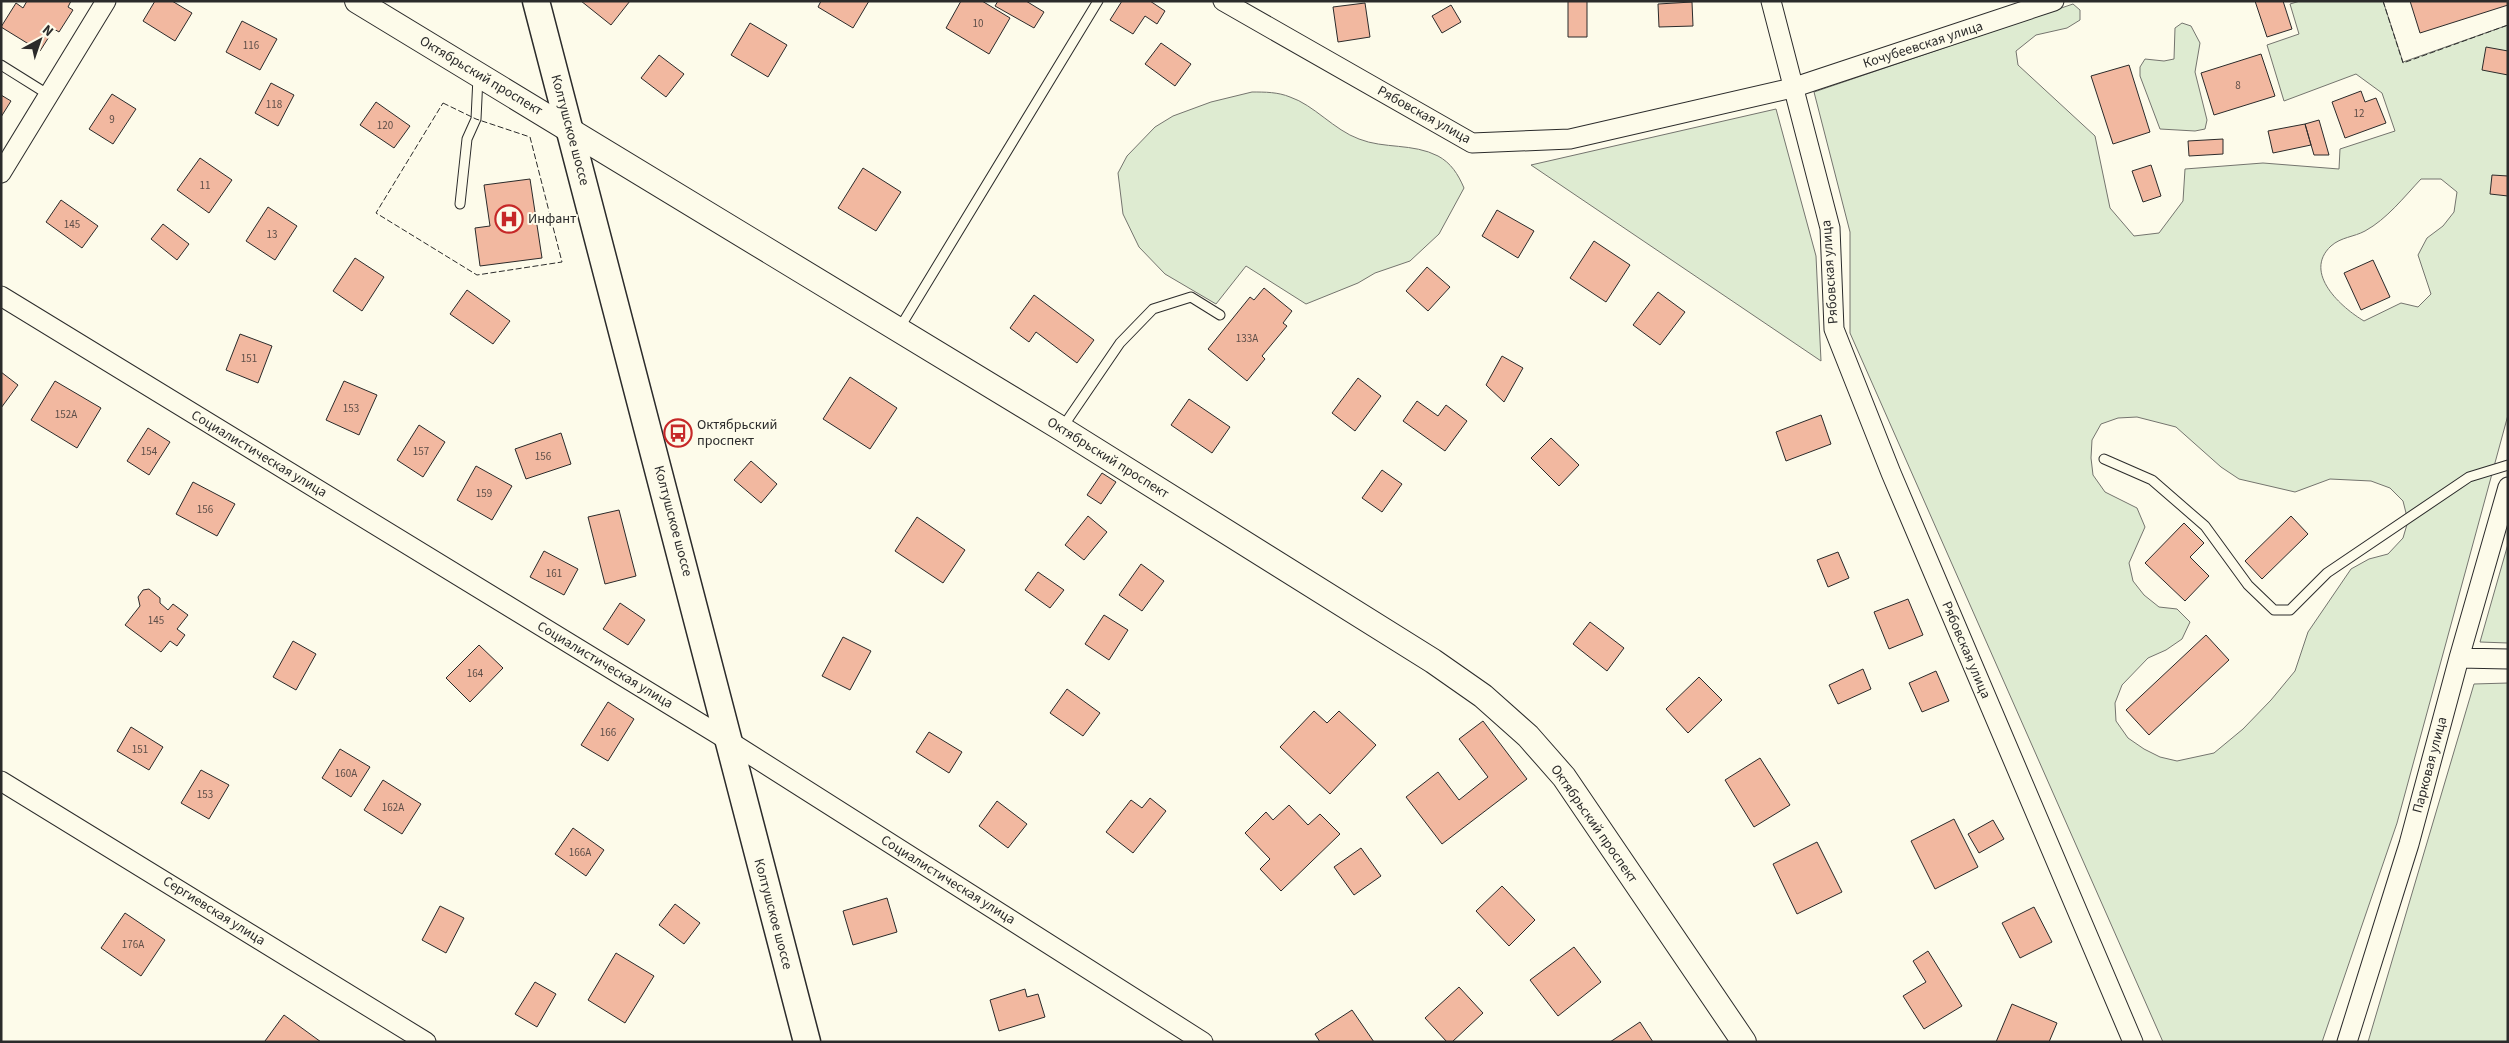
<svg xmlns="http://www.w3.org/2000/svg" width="2509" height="1043" font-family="'Source Sans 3',sans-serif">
  <rect width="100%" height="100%" fill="#fdfbea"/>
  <path fill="#deebd1" stroke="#74746e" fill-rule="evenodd" d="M2300,1H2383L2403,62L2508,25V415L2397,823L2322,1042H2163L1850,333V232L1814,92L2073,4L2080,10V20L2067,28L2036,35L2016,51L2018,65L2095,136L2110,208L2134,236L2159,233L2183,201L2185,169L2263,163L2339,169L2340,149L2395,131L2382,93L2356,74L2284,101L2267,45L2299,34L2290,4ZM2421,179H2441L2457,192L2454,212L2443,226L2427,238L2418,255L2431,294L2418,307L2401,303L2364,321C2342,308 2302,273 2331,246C2341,237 2354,237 2365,231C2387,219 2404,197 2421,179ZM2137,417L2176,427L2221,467L2239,479L2295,492L2330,479L2371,481L2390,488L2403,501L2408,521L2403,538L2388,554L2369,559L2351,569L2308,632L2295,671L2271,700L2243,729L2214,753L2177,761L2160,757L2144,749L2128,738L2116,721L2115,703L2122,685L2148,658L2166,650L2182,639L2190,622L2177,609L2159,607L2144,595L2133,581L2129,563L2145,527L2137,508L2105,492L2093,475L2091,458L2092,440L2101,424L2118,418Z
    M2182,23L2191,26L2200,43L2195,72L2207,120L2205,129L2195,131L2160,129L2140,76V67L2145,59L2164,61L2174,59L2175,28Z
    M1252,92C1265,92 1278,92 1290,97C1314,105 1334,130 1359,139C1384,149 1413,143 1438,156C1451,163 1458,174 1464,188L1439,234L1410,261L1375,273L1358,283L1306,304L1246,266L1216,304L1165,274L1139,247L1123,214L1118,173L1127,156L1155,127L1173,116L1211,102Z
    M1776,109L1816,256L1821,361L1531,165Z
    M2508,544V643L2480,642Z
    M2508,683V1042H2368L2474,684Z"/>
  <path fill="#f2b8a0" stroke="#2b2b2b" d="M27,1H71L68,7L73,10L59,32L54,29L40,51L1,27L16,3L23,8Z
    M155,1H172L192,13L175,41L143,21Z
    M581,1H630L611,25Z
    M821,1H869L853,28L818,7Z
    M961,1H982L1010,18L989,54L946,28Z
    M998,1H1026L1044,12L1034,28L995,6Z
    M1122,1H1150L1165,11L1157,24L1145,16L1133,34L1110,20Z
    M1568,1H1587V37H1568Z
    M2255,1H2283L2292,29L2267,37Z
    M2410,1H2508V5L2420,33Z
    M1692,2L1693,26L1659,27L1658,4Z
    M1365,3L1370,37L1338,42L1333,7Z
    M1451,5L1461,22L1442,33L1432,16Z
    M242,21L277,39L260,70L226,52Z
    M750,23L787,45L768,77L731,55Z
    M1161,43L1191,64L1175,86L1145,64Z
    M2486,47L2508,51V75L2482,70Z
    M2261,54L2275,96L2214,115L2201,73Z
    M659,55L684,74L666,97L641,78Z
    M2129,65L2150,132L2113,144L2091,76Z
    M271,83L294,95L278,126L255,113Z
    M2361,91L2365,102L2376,98L2386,123L2345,138L2332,102Z
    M112,94L136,109L113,144L89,129Z
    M1,95L11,101L1,117Z
    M376,102L410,126L394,148L360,125Z
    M2319,120L2329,155H2314L2305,124Z
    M2305,124L2311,145L2273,153L2268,131Z
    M2223,139V154L2189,156L2188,141Z
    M200,158L232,180L209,213L177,190Z
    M2151,165L2161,196L2143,202L2132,171Z
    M863,168L901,192L876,231L838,208Z
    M2492,175L2508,176V196L2490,194Z
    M530,179L542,258L480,266L475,228L490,226L484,185Z
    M61,200L98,226L82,248L46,222Z
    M268,207L297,226L275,260L246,241Z
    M1497,210L1534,231L1518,258L1482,236Z
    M163,224L189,244L177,260L151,239Z
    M1594,241L1630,265L1606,302L1570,278Z
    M355,258L384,277L362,311L333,291Z
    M2373,260L2390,297L2361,310L2344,273Z
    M1427,267L1450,287L1428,311L1406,291Z
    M1264,288L1292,311L1283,323L1287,326L1262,356L1265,359L1247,381L1208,349L1250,297L1254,300Z
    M467,290L510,321L493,344L450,314Z
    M1658,292L1685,312L1660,345L1633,325Z
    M1034,295L1094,340L1077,363L1036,332L1029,342L1010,328Z
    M240,334L272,346L258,383L226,370Z
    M1502,356L1523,368L1504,402L1486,385Z
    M1,372L18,385L1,408Z
    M850,377L897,408L870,449L823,419Z
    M1358,378L1381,396L1355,431L1332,413Z
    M55,381L101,408L77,448L31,420Z
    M344,381L377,395L359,435L326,420Z
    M1189,399L1230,427L1212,453L1171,425Z
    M1417,401L1438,416L1446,405L1467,421L1445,451L1403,421Z
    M1821,415L1831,444L1786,461L1776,432Z
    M419,425L445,442L423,477L397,460Z
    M148,428L170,442L149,475L127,461Z
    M561,433L571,464L526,479L515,449Z
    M1551,438L1579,465L1559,486L1531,458Z
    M751,461L777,484L761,503L734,480Z
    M476,466L512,486L492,520L457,500Z
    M1382,470L1402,484L1382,512L1362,498Z
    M1102,473L1116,482L1101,504L1087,495Z
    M193,482L235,504L217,536L176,514Z
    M619,510L636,576L605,584L588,517Z
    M1088,516L1107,532L1084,560L1065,545Z
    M2291,516L2308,534L2262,579L2245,561Z
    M917,517L965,550L943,583L895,551Z
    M2184,523L2204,543L2190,557L2209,576L2185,601L2145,563Z
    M544,551L578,569L564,595L530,577Z
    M1838,552L1849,578L1828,587L1817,560Z
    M1141,564L1164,581L1142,611L1119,595Z
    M1038,572L1064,590L1050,608L1025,590Z
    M149,589L160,598V603L168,610L173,604L188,615L177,629L185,635L177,646L170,641L161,652L125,625L140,606L138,597L143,590Z
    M1908,599L1923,635L1889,649L1874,612Z
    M620,603L645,620L628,645L603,629Z
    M1104,615L1128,630L1109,660L1085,644Z
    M1590,622L1624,648L1607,671L1573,644Z
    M2206,635L2229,660L2149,735L2126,710Z
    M843,637L871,651L850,690L822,676Z
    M293,641L316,654L296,690L273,677Z
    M479,645L503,668L470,702L446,678Z
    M1863,669L1871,689L1838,704L1829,685Z
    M1936,671L1949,701L1922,712L1909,683Z
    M1699,677L1722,700L1688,733L1666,709Z
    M1067,689L1100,713L1083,736L1050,713Z
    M608,702L634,719L608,761L581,745Z
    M1314,711L1327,723L1339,711L1376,745L1330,794L1280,747Z
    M1483,721L1527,779L1442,844L1406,797L1438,772L1459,800L1488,777L1459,739Z
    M131,727L163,747L149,770L117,751Z
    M929,732L962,752L949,773L916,752Z
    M340,749L370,767L351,797L322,778Z
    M1760,758L1790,805L1754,827L1725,780Z
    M201,770L229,785L209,819L181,803Z
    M383,780L421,804L402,834L364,810Z
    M1150,798L1166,811L1133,853L1106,832L1131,800L1142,808Z
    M997,801L1027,824L1008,848L979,826Z
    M1289,805L1308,825L1320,814L1340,834L1281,891L1260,869L1270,859L1245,833L1266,812L1273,820Z
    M1954,819L1978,867L1935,889L1911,841Z
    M1993,820L2004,839L1979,853L1968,834Z
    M573,828L604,850L586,876L555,854Z
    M1817,842L1842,892L1797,914L1773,864Z
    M1361,848L1381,876L1354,895L1334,867Z
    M1502,886L1535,920L1509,946L1476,911Z
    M887,898L897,932L853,945L843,911Z
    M675,904L700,923L684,944L659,925Z
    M440,906L464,918L446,953L422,940Z
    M2034,907L2052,942L2020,958L2002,923Z
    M125,913L165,940L141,976L101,948Z
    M1574,947L1601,982L1558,1016L1530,980Z
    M1928,951L1962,1006L1924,1029L1903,996L1926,982L1913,961Z
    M616,953L654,976L625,1023L588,1000Z
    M535,982L556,994L537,1027L515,1014Z
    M1459,987L1483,1013L1452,1042H1447L1425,1018Z
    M1025,989L1027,997L1038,994L1045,1017L999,1031L990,1000Z
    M2012,1004L2057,1023L2049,1042H1996Z
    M1352,1010L1374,1042H1320L1315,1034Z
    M284,1015L321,1042H267L265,1041Z
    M1640,1022L1653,1042H1610Z"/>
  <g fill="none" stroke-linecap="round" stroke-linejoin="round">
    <g stroke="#2b2b2b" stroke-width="11">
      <path id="service" d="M1,65L49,95
        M460,204L467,139L476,119L478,77
        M899,329L1098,1
        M1062,428L1120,343L1153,309L1191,297L1220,315
        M2104,459L2152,480L2205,526L2248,585L2274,610H2290L2327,573L2469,477L2508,465"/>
    </g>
    <g stroke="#2b2b2b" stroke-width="21">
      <path id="minor" d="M1223,1L1472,143L1570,139L1792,88L2054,1
        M1771,1L1830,228L1834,329L1891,473L2133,1042
        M1,173L106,1
        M1,296L729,741L1203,1042
        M2459,658L2508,659
        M1,781L426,1042
        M2347,1042L2409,844L2459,658L2508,487"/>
    </g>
    <g stroke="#2b2b2b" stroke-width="26">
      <path id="tertiary" d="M357,1L1062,429L1433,661L1483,696L1528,736L1564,777L1744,1042"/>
    </g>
    <g stroke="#2b2b2b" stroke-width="29">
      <path id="secondary" d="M536,1L807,1042"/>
    </g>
    <use href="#service" stroke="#fdfbea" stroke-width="9"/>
    <use href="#minor" stroke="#fdfbea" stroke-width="19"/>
    <use href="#tertiary" stroke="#fdfbea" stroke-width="24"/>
    <use href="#secondary" stroke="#fdfbea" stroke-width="26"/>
    <path stroke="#2b2b2b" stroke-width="1" stroke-dasharray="6 2.5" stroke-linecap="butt" d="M2383,1L2403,63L2508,25
      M443,103L476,119L530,137L562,262L477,275L376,213Z"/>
  </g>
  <defs>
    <g id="hospital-ring" transform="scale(1.4375)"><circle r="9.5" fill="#fdfbea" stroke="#c62828" stroke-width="1.5"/><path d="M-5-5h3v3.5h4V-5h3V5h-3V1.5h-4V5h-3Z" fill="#c62828"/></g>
    <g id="bus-ring" transform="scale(1.4375)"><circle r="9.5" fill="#fdfbea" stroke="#c62828" stroke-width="1.5"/><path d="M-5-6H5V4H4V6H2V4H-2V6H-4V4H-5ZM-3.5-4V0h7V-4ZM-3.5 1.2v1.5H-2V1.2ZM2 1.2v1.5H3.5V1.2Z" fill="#c62828"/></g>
  </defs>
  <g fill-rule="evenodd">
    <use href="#hospital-ring" x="509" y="219"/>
    <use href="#bus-ring" x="678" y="433"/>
  </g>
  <g text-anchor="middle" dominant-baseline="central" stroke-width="4" stroke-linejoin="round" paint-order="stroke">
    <g font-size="11" fill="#5d4e48">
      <text x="978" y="23">10</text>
      <text x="251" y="45">116</text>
      <text x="2238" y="85">8</text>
      <text x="274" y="104">118</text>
      <text x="2359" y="113">12</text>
      <text x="112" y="119">9</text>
      <text x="385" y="125">120</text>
      <text x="205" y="185">11</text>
      <text x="72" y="224">145</text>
      <text x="272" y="234">13</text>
      <text x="1247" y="338">133А</text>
      <text x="249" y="358">151</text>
      <text x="351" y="408">153</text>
      <text x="66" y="414">152А</text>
      <text x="149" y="451">154</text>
      <text x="421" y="451">157</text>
      <text x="543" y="456">156</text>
      <text x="484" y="493">159</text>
      <text x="205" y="509">156</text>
      <text x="554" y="573">161</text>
      <text x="156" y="620">145</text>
      <text x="475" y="673">164</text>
      <text x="608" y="732">166</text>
      <text x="140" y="749">151</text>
      <text x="346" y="773">160А</text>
      <text x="205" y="794">153</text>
      <text x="393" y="807">162А</text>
      <text x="580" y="852">166А</text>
      <text x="133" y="944">176А</text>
    </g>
    <g font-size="14" fill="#2b2b2b" stroke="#fdfbea">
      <text transform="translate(1923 45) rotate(-18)">Кочубеевская улица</text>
      <text transform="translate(481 76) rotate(31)">Октябрьский проспект</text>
      <text transform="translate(1424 115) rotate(29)">Рябовская улица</text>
      <text transform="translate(570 130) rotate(75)">Колтушское шоссе</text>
      <text transform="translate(1830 272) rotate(-94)">Рябовская улица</text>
      <text transform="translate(259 454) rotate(31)">Социалистическая улица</text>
      <text transform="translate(1108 458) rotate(32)">Октябрьский проспект</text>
      <text transform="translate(673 521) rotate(75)">Колтушское шоссе</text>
      <text transform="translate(1966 650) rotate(67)">Рябовская улица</text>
      <text transform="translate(605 665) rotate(31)">Социалистическая улица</text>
      <text transform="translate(2430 765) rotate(-75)">Парковая улица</text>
      <text transform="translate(1594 824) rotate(55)">Октябрьский проспект</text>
      <text transform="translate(948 880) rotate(32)">Социалистическая улица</text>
      <text transform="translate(214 911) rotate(32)">Сергиевская улица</text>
      <text transform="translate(773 914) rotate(75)">Колтушское шоссе</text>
    </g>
    <g font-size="14" fill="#2b2b2b" stroke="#fdfbea" text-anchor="start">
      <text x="528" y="219">Инфант</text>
      <text x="697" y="425">Октябрьский<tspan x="697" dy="16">проспект</tspan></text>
    </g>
  </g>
  <rect width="2509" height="1043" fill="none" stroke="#2b2b2b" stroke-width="5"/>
  <g transform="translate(40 40) rotate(40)" stroke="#fdfbea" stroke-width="4" paint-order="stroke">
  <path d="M0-4L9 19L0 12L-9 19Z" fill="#2b2b2b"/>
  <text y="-8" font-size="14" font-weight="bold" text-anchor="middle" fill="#2b2b2b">N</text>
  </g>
</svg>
